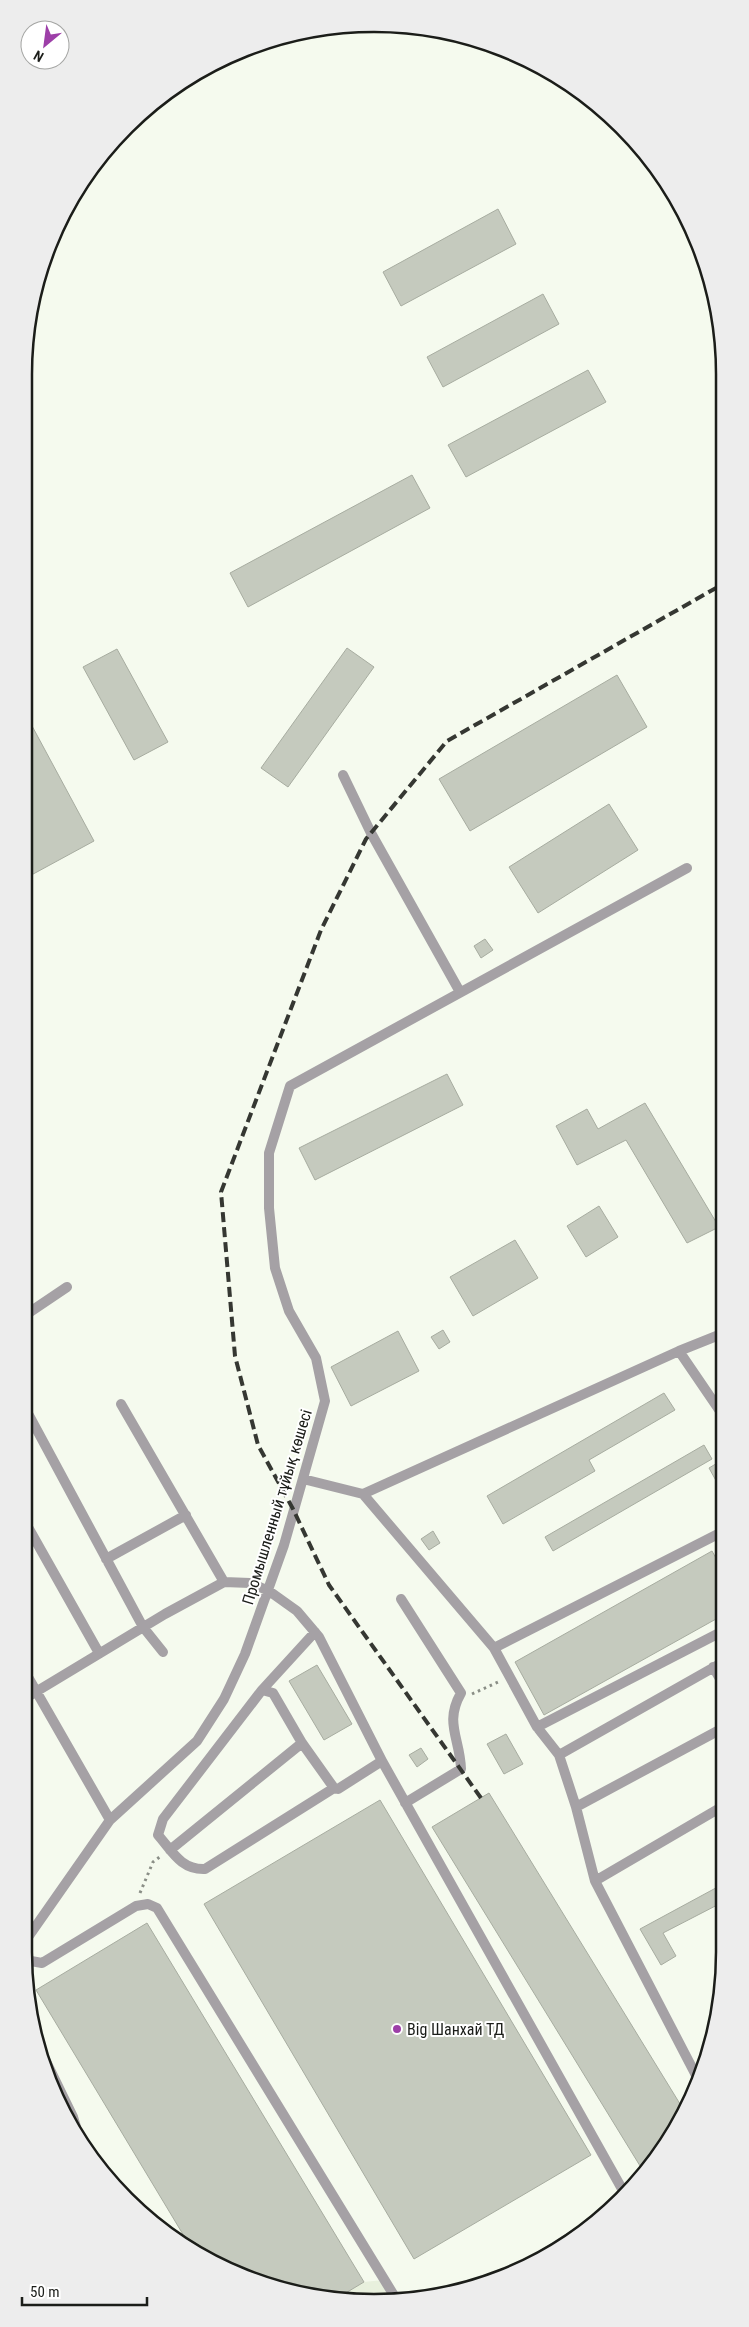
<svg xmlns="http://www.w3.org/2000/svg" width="749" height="2327" font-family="'Roboto Condensed',sans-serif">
  <rect width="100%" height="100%" fill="#f5faee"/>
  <path fill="#e8f0dd" d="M384,2280L398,2302L329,2300L303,2292L302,2288Z"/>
  <path fill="#c5cabe" stroke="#a7aca0" d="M498,209L516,244L401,306L383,272Z
    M543,294L559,324L443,387L427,357Z
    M588,370L606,402L466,477L448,445Z
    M412,475L430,508L248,607L230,573Z
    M347,648L374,667L288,787L261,768Z
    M117,649L168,742L134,760L83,667Z
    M617,675L647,727L470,831L439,779Z
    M24,711L94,841L24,879Z
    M609,804L638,850L538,913L509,867Z
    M485,939L493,950L481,958L474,946Z
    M447,1074L463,1105L315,1180L299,1148Z
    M645,1103L719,1227L687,1243L626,1140L577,1165L556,1126L587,1109L598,1129Z
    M599,1206L618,1237L586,1257L567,1226Z
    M515,1240L538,1278L473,1316L450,1277Z
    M443,1330L450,1342L439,1349L431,1337Z
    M398,1331L419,1371L351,1406L331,1367Z
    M664,1393L675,1410L589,1460L595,1471L503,1524L487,1496Z
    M704,1445L712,1459L553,1551L545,1537Z
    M724,1459V1495L709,1468Z
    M433,1531L440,1543L429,1550L421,1539Z
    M712,1551L725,1574V1614L544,1715L515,1662Z
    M317,1665L352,1724L324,1740L289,1681Z
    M506,1734L523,1764L504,1774L487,1744Z
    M421,1748L428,1759L417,1767L409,1755Z
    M489,1793L685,2112L666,2148L645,2174L432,1827Z
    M380,1800L591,2155L414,2259L204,1904Z
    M725,1883V1901L663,1933L676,1956L661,1965L640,1929Z
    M147,1923L364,2282L334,2300L219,2267L193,2251L36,1990Z"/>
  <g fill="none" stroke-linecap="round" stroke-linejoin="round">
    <path stroke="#8a8e86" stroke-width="3" stroke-dasharray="2.5 4" stroke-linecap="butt" d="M472,1694L498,1682
      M140,1893L153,1862L161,1856"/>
    <path stroke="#a5a1a5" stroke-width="10" d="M343,775L371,833L460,992
      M24,1316L67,1287
      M679,1351L724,1417
      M121,1404L224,1582
      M24,1406L143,1627L163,1652
      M303,1479L363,1494L679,1351L724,1333
      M363,1494L494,1648L537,1727L725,1630
      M24,1520L99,1653
      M106,1559L186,1515
      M401,1599L461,1693C444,1723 460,1738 461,1769L405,1803
      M315,1632L262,1690L273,1693L302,1743L334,1788L338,1789L382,1761L626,2196
      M494,1648L722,1532L724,1536
      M713,1667L725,1687
      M24,1670L110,1820
      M262,1690L163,1819L158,1835C172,1851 181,1870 205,1869L334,1788
      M24,1699L165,1614L224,1582L250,1583L269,1591L297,1611L319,1637L382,1761
      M537,1727L559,1755L576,1807L595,1881L700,2083
      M559,1755L725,1661
      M576,1807L725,1727
      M170,1850L302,1743
      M595,1881L725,1805
      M24,1943L110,1820L197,1741L224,1699L245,1654L284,1545L325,1401L316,1358L289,1311L275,1268L269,1208V1153L290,1086L687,868
      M24,1955L31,1961L42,1963L136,1906L148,1904L157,1908L398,2302
      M37,2043L73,2117L76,2127
      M531,2262L606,2214"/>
    <path stroke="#353732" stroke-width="4" stroke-dasharray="10 5" stroke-linecap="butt" d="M481,1798L329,1585L293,1509L258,1445L235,1356L221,1192L321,930L366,839L447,741L723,584"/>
  </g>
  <circle fill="#9d3fa8" stroke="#fff" stroke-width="2" cx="397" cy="2029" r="5"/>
  <g text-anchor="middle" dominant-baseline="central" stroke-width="4" stroke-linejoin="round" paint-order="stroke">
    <g font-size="16" fill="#1b1d19" stroke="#fff">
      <text transform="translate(277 1507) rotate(-73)">Промышленный тұйық көшесі</text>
    </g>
    <g font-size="16" fill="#1b1d19" stroke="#fff" text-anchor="start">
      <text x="407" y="2029">Big Шанхай ТД</text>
    </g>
  </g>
  <path d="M0 0H749V2327H0ZM374 32H374A342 342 0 0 1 716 374V1952A342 342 0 0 1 374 2294H374A342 342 0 0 1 32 1952V374A342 342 0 0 1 374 32Z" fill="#ededed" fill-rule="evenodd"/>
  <path fill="none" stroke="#1b1d19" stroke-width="2.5" d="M374 32H374A342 342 0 0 1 716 374V1952A342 342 0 0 1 374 2294H374A342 342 0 0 1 32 1952V374A342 342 0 0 1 374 32Z"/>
  <g transform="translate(45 45) rotate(209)"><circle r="24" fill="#ffffff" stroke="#a4a5a3"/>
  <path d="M0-4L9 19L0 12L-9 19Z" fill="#9d3fa8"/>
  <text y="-8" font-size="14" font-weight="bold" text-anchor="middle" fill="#1b1d19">N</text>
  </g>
  <path d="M22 2297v8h125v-8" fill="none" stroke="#1b1d19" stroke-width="2.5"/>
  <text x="30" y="2297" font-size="15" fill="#1b1d19" stroke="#ffffff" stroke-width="4" paint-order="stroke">50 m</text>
</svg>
